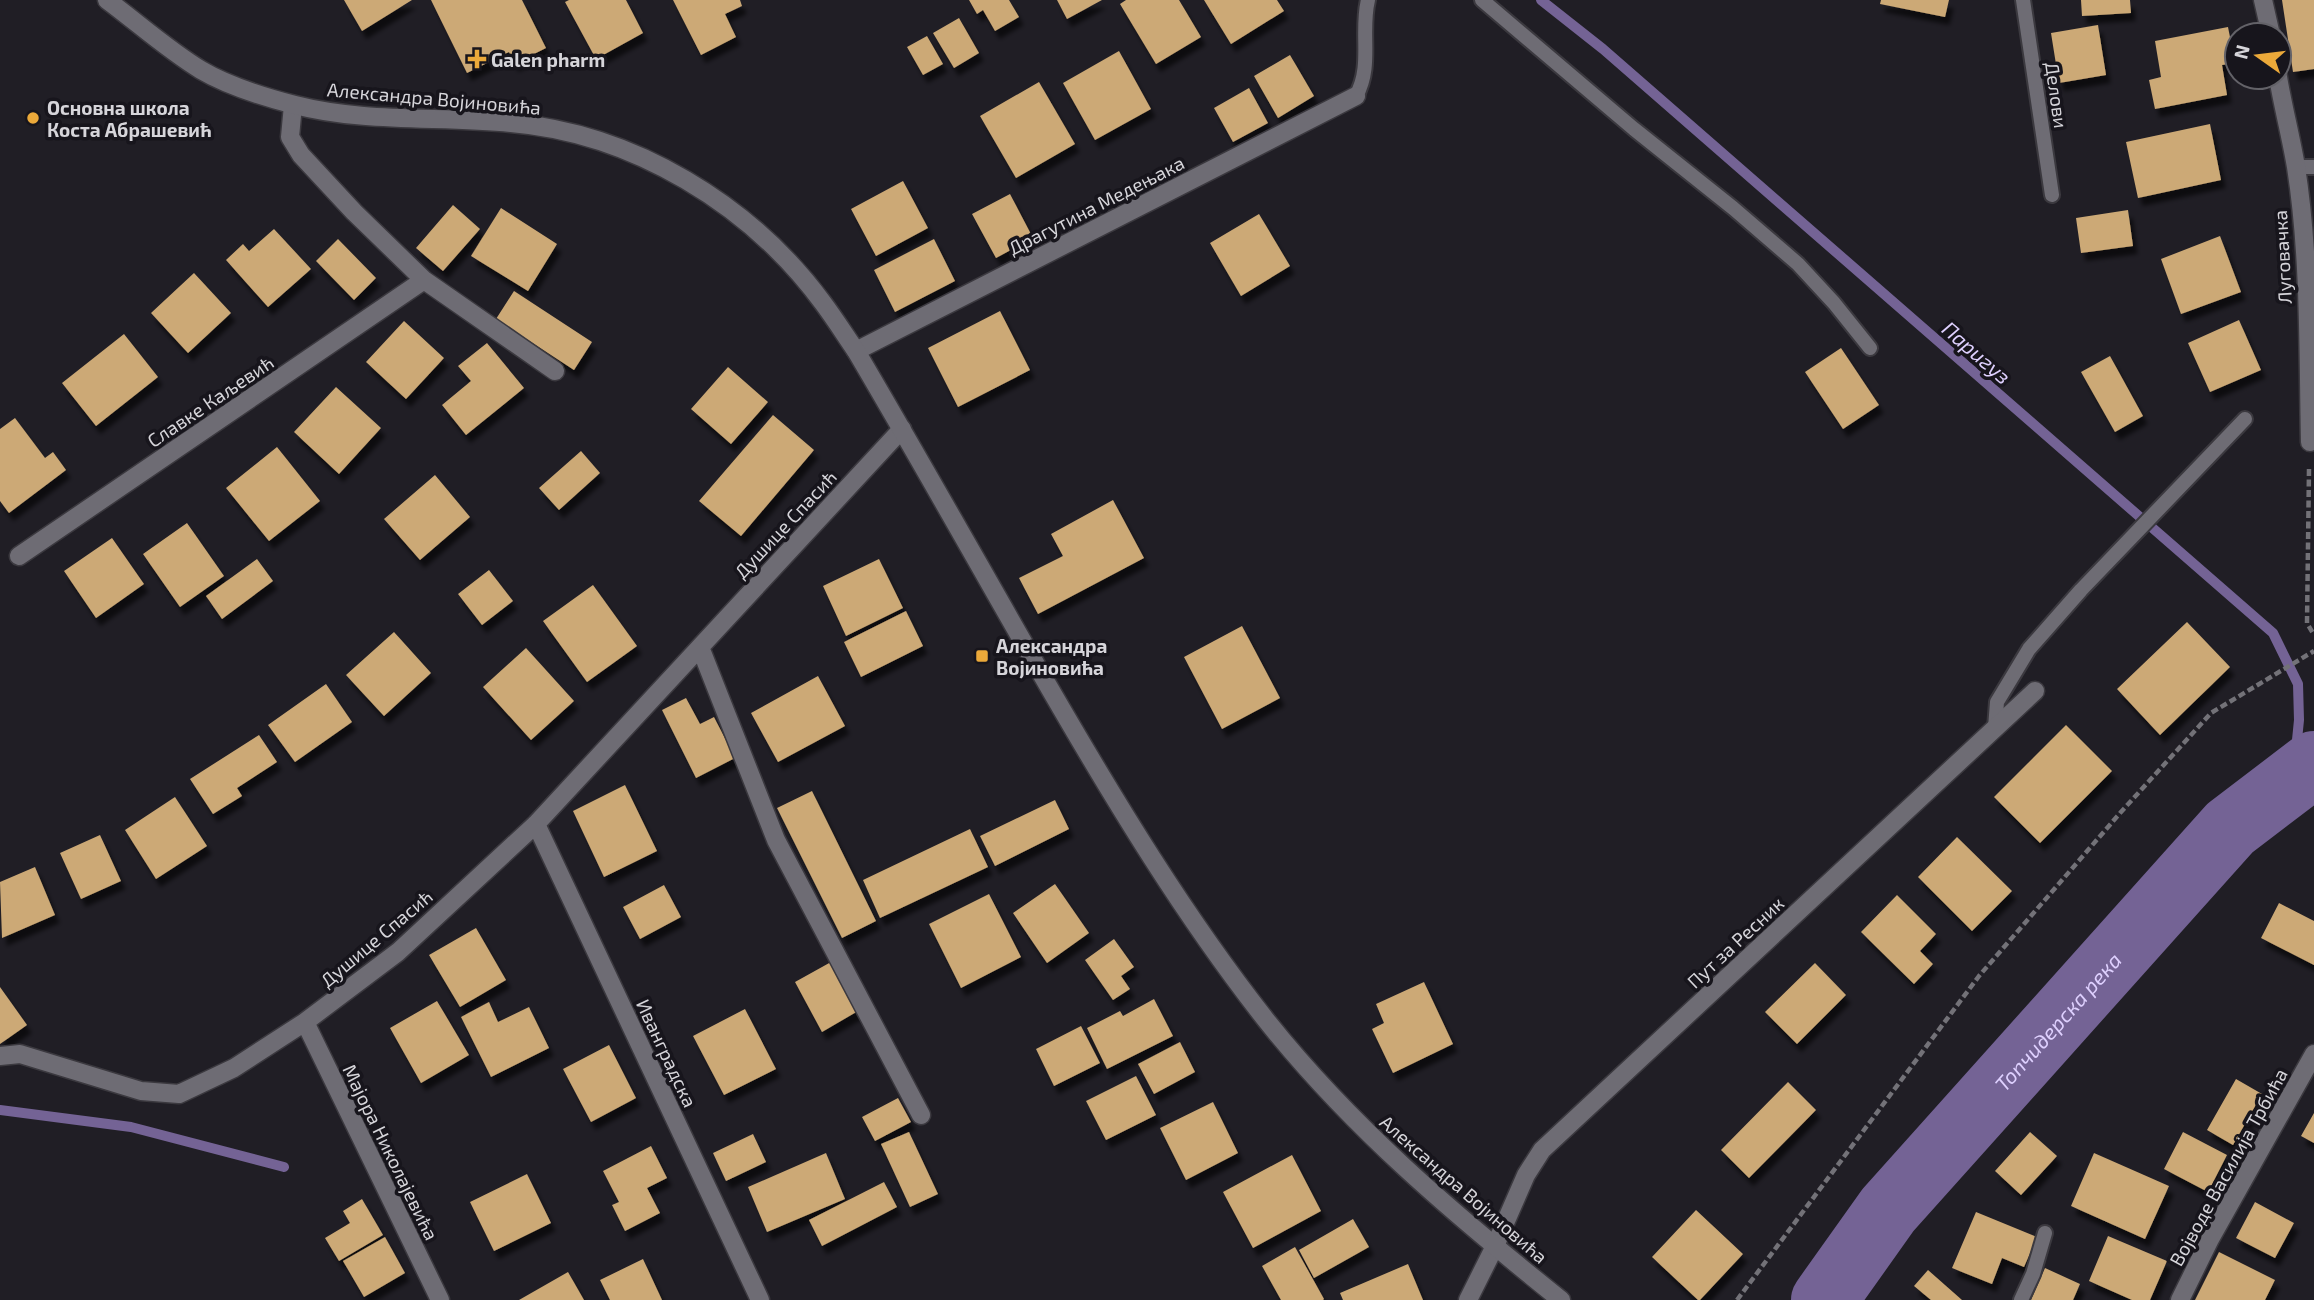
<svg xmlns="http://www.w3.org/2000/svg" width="2314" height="1300" font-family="'Exo 2',sans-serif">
  <defs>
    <filter id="shadow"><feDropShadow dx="4.5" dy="8" stdDeviation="2" flood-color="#0009"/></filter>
  </defs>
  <rect width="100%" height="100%" fill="#201e25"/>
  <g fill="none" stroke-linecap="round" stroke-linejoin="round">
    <path stroke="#746395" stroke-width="10" d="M1541,0L1603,49L2273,633L2298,684L2299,720L2293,780
      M0,1110L131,1127L284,1167"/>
    <path stroke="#746395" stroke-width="66" id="s1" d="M1824,1300L1888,1210L2230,828L2314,764"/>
  </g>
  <path fill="#cca976" filter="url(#shadow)" d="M344,0H412L362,31Z
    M431,0H522L546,48L514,64L509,52L467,73Z
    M569,0H626L643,33L596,59L565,2Z
    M673,0H740L742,6L725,14L736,37L701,55Z
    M969,0H1009L1019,17L995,31L983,10L977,14Z
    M1057,0H1102L1067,19Z
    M1126,0H1179L1201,37L1156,64L1120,4Z
    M1204,0H1277L1284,11L1231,44Z
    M1881,0H1949L1945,17L1880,4Z
    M2081,0H2130L2131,13L2082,16Z
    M2282,0H2314V69L2293,72Z
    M959,18L979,53L954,68L933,33Z
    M2098,25L2106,75L2059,83L2051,33Z
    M2228,27L2235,63L2222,65L2227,95L2155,109L2149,80L2161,77L2155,41Z
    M927,36L943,64L923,75L907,47Z
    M1119,51L1151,109L1095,140L1063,83Z
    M1290,55L1314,96L1278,118L1254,76Z
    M1039,82L1075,144L1016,178L980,116Z
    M1249,88L1268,123L1233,142L1214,108Z
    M2210,124L2221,180L2138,198L2126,142Z
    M903,181L928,228L876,256L851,209Z
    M1010,194L1033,238L996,258L972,214Z
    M453,205L480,229L443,271L416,248Z
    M501,208L557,244L528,291L471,256Z
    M2128,210L2133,246L2081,253L2076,218Z
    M1259,214L1290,266L1241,296L1210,243Z
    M274,229L311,269L268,307L226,260L243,244L249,251Z
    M2220,236L2241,292L2181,314L2161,259Z
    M338,239L376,278L354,300L316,261Z
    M934,239L955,281L895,312L874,270Z
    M194,273L231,313L188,353L151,313Z
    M514,291L592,342L574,370L496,319Z
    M1000,311L1030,370L958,407L928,348Z
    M2239,320L2261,370L2210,392L2188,343Z
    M404,321L444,358L406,399L366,362Z
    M124,334L158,377L96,426L62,383Z
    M487,343L524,388L466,435L442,405L471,381L458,366Z
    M1841,348L1879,405L1843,429L1805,372Z
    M2110,356L2143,416L2115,432L2081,372Z
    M728,367L768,402L731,444L691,409Z
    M336,387L381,428L339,474L294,432Z
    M773,415L814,450L741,536L699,501Z
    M15,418L45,458L53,452L66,470L9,513L0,501V429Z
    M277,447L320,501L269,541L226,488Z
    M581,451L600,473L559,510L539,488Z
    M435,475L470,517L420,560L384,519Z
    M1113,500L1144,558L1038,614L1019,578L1063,556L1051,534Z
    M187,523L224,576L180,607L143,554Z
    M112,538L144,584L96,618L64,571Z
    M257,559L273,581L222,619L206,596Z
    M879,559L903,608L846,636L823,586Z
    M489,570L513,601L482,625L458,594Z
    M593,585L637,646L587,682L543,621Z
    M906,611L923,646L861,677L844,642Z
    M2187,622L2230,667L2160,735L2117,689Z
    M1242,626L1280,698L1222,729L1184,657Z
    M394,632L431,673L384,716L346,675Z
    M526,648L574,701L531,740L483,687Z
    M818,676L845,726L778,762L751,713Z
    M326,684L352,722L295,762L268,725Z
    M686,698L700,724L714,717L735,758L696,778L662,710Z
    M2066,725L2112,771L2040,843L1994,797Z
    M259,735L277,762L237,788L242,796L213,814L190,779Z
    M625,785L657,851L604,877L573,811Z
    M812,791L876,921L842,938L777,808Z
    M175,797L207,846L156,879L125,830Z
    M1055,800L1069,829L995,866L980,836Z
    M970,829L988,867L880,918L863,880Z
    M100,835L121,881L81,899L60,853Z
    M1957,837L2012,891L1972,931L1918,877Z
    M35,867L55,915L2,938L0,882Z
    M1055,884L1089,933L1047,963L1013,913Z
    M664,885L681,917L640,939L623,907Z
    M989,894L1021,957L961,988L929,924Z
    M1897,895L1936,934L1920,951L1933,964L1914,984L1861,932Z
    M2279,903L2314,921V965L2261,938Z
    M476,928L506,980L460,1007L429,955Z
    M1114,939L1134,967L1121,976L1130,989L1113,1000L1085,960Z
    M831,962L858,1011L822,1032L795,982Z
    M1815,963L1846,995L1797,1044L1765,1012Z
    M1424,982L1453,1044L1393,1073L1372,1029L1384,1023L1376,1004Z
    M0,987L27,1025L0,1044Z
    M1154,999L1173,1036L1107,1069L1087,1028L1120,1011L1123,1016Z
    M437,1001L469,1055L421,1083L390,1028Z
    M489,1002L498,1022L529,1007L549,1048L491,1077L461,1017Z
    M745,1009L776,1069L724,1095L693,1036Z
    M1081,1026L1100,1063L1054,1086L1036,1049Z
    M1180,1042L1195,1072L1154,1094L1138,1064Z
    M609,1045L636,1098L591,1122L563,1069Z
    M1136,1076L1156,1115L1106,1140L1086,1101Z
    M2236,1079L2262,1094L2233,1145L2207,1130Z
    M1788,1082L1816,1110L1749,1178L1721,1150Z
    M898,1098L911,1122L875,1141L862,1117Z
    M1213,1102L1238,1153L1186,1180L1160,1128Z
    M2314,1113V1143L2301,1136Z
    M909,1132L938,1194L910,1207L881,1144Z
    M2030,1132L2057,1156L2021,1195L1995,1171Z
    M2183,1132L2227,1155L2208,1192L2164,1169Z
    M753,1134L766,1162L726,1181L713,1153Z
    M651,1146L667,1178L647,1188L660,1213L625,1231L612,1205L619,1202L603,1171Z
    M826,1153L845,1199L767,1232L748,1187Z
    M2094,1153L2169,1186L2145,1239L2071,1206Z
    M1292,1155L1321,1211L1253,1248L1223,1192Z
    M527,1174L551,1223L494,1251L470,1202Z
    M884,1182L897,1207L822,1246L809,1220Z
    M362,1199L383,1235L339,1261L325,1238L350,1223L343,1211Z
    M2255,1202L2294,1223L2275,1258L2236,1238Z
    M1696,1210L1743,1254L1700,1300H1698L1652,1257Z
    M1976,1212L2037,1237L2024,1267L2002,1258L1992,1284L1952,1268Z
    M1353,1219L1369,1247L1314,1278L1299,1250Z
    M2108,1236L2167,1261L2150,1300H2132L2089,1281Z
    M385,1237L405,1273L364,1297L343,1261Z
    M1295,1247L1324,1299L1323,1300H1281L1262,1266Z
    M2219,1252L2275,1280L2265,1300H2195Z
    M643,1259L662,1300H610L600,1280Z
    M1408,1264L1423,1300H1343L1340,1293Z
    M2045,1268L2080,1284L2073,1300H2031Z
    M1928,1270L1962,1300H1931L1914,1286Z
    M568,1272L584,1300H519Z"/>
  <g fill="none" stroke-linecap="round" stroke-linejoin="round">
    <g stroke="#3b393f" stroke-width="18">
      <path id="service" d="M1482,0L1634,129L1733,208L1798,264L1834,303L1870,348
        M2023,0L2052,195
        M1356,96C1373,66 1360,32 1368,0
        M2296,167H2314
        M1995,728L1997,702L2029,649L2081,590L2245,419
        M2021,1300L2033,1274L2045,1233"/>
    </g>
    <g stroke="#3b393f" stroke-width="21">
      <path id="minor" d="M2263,0L2271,35
        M2278,77C2283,107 2291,137 2296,167C2310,256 2308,352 2310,442
        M293,105L290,137L301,155L354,212L424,280L555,371
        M856,351L1356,96
        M19,556L424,280
        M700,647L776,840L921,1115
        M536,824L760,1300
        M305,1022L440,1300
        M0,1056L20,1054L141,1091L179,1094L234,1068L305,1022L398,952L536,824L902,429
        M1468,1300L1495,1246L1526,1175L1542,1150L2035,691
        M2180,1300L2210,1239L2314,1054"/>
    </g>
    <g stroke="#3b393f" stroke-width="21">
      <path id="tertiary" d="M107,0C138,23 168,50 201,70C228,86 264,97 295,105C365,123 439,116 511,123C633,133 751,205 823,303C835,319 845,335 856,351C922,463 985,576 1050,689C1116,803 1185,917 1266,1020C1351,1127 1455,1215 1561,1300"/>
    </g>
    <path stroke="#737278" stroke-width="4.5" stroke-dasharray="7 3.5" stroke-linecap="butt" d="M2309,469L2307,623L2314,635
      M1737,1300L1979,976L2121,812L2211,713L2314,651"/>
    <use href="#service" stroke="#6e6c74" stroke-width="14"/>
    <use href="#minor" stroke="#6e6c74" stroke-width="18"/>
    <use href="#tertiary" stroke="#6e6c74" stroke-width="18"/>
  </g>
  <g fill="#eba93a" stroke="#17151c" stroke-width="2.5">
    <path d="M473.5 48.5h7v7h7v7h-7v7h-7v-7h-7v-7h7z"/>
    <circle cx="33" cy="118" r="7"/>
    <rect x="975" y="649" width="14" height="14" rx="3.5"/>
  </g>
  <g text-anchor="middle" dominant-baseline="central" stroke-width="7" stroke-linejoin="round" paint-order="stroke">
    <g font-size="19" font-weight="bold" fill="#d6d5da" stroke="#17151c" text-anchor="start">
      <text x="491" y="59">Galen pharm</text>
      <text x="47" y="107">Основна школа<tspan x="47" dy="22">Коста Абрашевић</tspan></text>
      <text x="996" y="645">Александра<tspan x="996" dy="22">Војиновића</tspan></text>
    </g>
    <g font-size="19" fill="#d6d5da" stroke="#17151c">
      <text transform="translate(2057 95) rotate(82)">Делови</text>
      <text transform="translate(434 98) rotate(5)">Александра Војиновића</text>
      <text transform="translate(1096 205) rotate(-27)">Драгутина Медењака</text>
      <text transform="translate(2282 257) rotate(-93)">Луговачка</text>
      <text transform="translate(210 401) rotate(-34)">Славке Каљевић</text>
      <text transform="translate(785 524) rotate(-47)">Душице Спасић</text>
      <text transform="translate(376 938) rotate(-40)">Душице Спасић</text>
      <text transform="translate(1735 942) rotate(-43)">Пут за Ресник</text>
      <text transform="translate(667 1053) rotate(65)">Иванградска</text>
      <text transform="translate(391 1152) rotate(64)">Мајора Николајевића</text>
      <text transform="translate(2228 1167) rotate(-61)">Војводе Василија Трбића</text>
      <text transform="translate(1464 1189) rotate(41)">Александра Војиновића</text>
    </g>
    <g font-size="21" font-style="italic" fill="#ded0fe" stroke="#17151c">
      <text transform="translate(1977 352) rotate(41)">Паригуз</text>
      <text stroke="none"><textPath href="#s1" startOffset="364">Топчидерска река</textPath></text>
    </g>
  </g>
  <g transform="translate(2258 56) rotate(284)"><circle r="33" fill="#17151c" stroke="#636268" stroke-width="2"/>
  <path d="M0-5L12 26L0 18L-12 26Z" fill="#eba93a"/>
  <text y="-10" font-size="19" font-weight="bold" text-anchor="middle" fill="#d6d5da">N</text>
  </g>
</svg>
